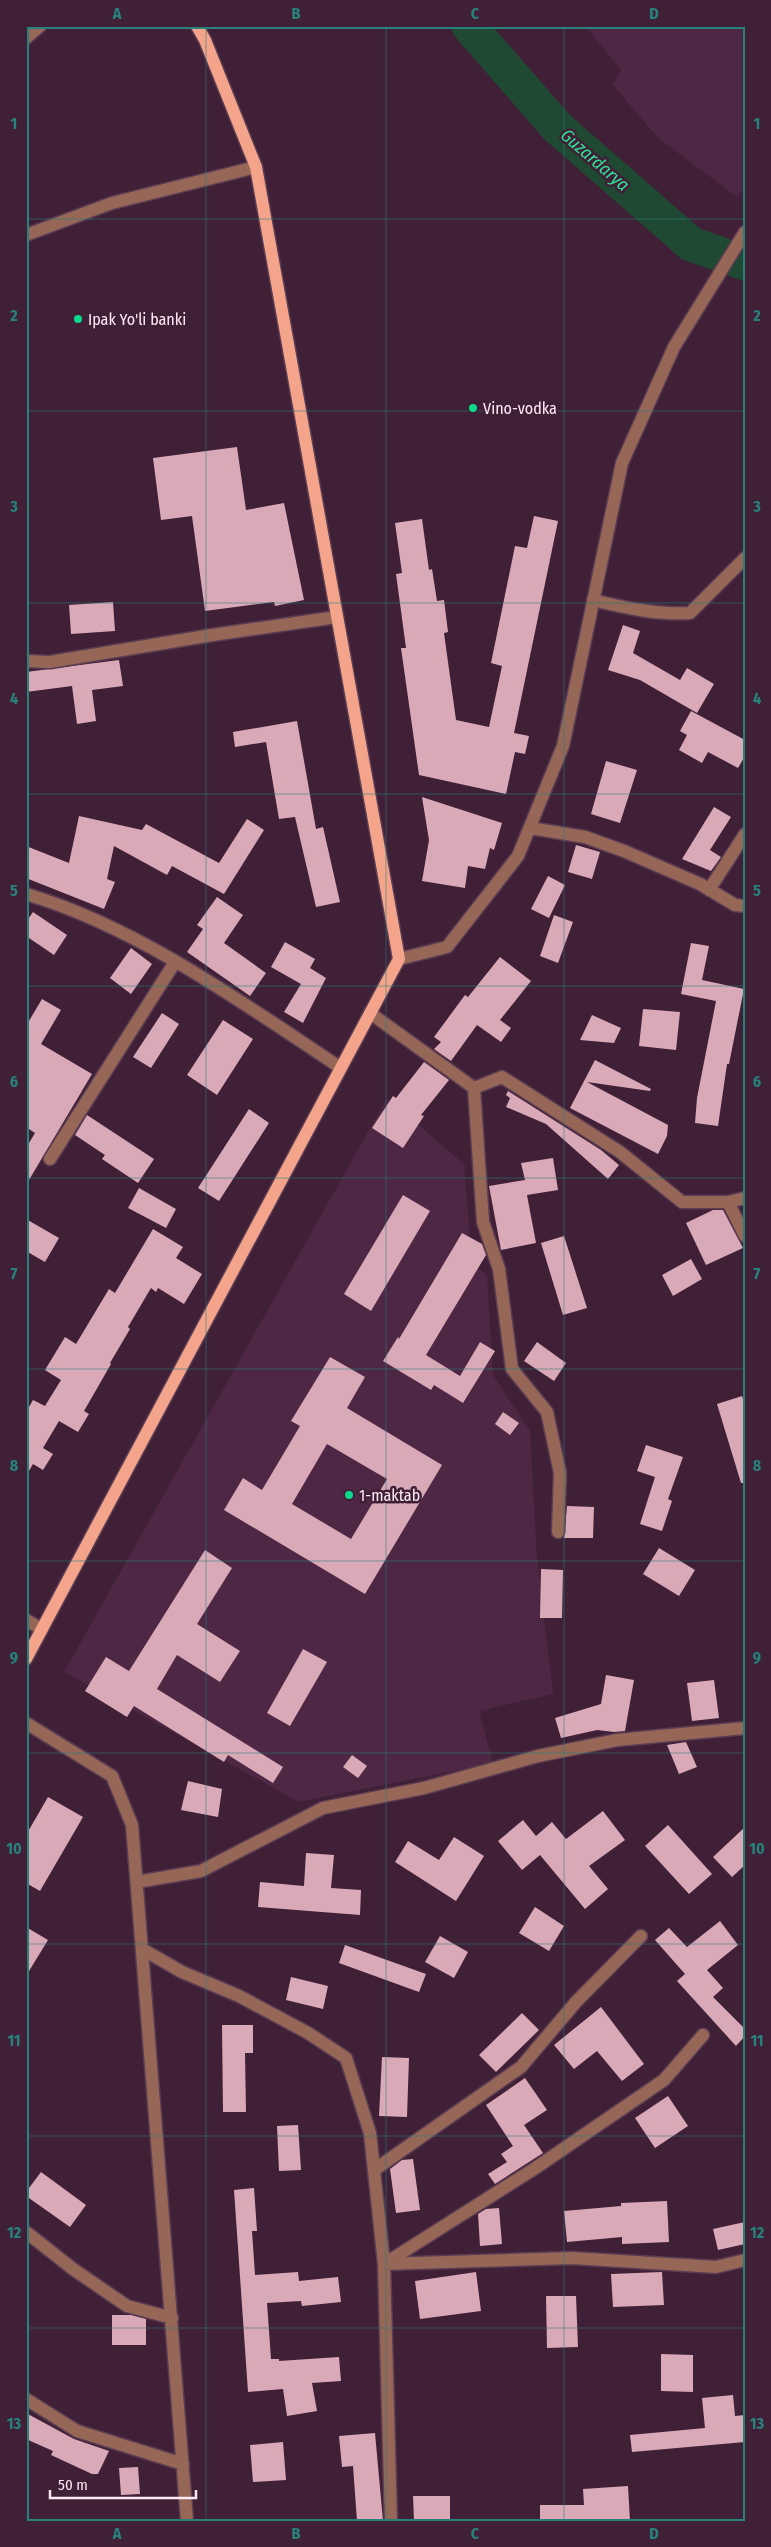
<svg xmlns="http://www.w3.org/2000/svg" width="771" height="2547" font-family="'Fira Sans Condensed',sans-serif">
  <rect width="100%" height="100%" fill="#402037"/>
  <path fill="#4d2743" d="M585,26H745V187L737,197L658,138L612,84L621,70Z
    M387,1098L464,1164L470,1239L488,1253L478,1268L487,1276L493,1375L530,1431L537,1559L553,1694L479,1711L493,1763L299,1802L64,1672Z"/>
  <g fill="none" stroke-linecap="round" stroke-linejoin="round">
    <path stroke="#204933" stroke-width="35" d="M469,26L557,127L691,244L745,263"/>
  </g>
  <path fill="#daa9b8" fill-rule="evenodd" d="M237,447L246,510L284,503L304,600L275,606L274,602L205,611L192,516L161,520L153,458Z
    M534,516L558,521L514,733L529,736L525,754L515,752L506,794L419,775L401,648H406L396,574L402,573L395,523L422,519L429,570L432,569L437,601L444,600L448,632L444,633L456,720L489,727L502,666L491,663L515,546L527,548Z
    M113,602L115,631L71,634L69,605Z
    M623,625L640,631L633,653L680,680L687,668L714,684L697,713L640,680L608,670Z
    M119,660L123,686L92,690L96,721L77,724L72,686L26,692V672Z
    M691,711L745,740V756L738,768L708,752L702,763L679,750L687,735L680,731Z
    M297,721L316,829L323,827L340,902L316,907L295,817L279,819L266,742L235,747L233,732Z
    M606,761L637,770L620,823L591,814Z
    M422,797L502,823L494,850L490,848L485,869L468,866L465,888L422,881L429,840Z
    M714,807L731,817L710,850L721,857L711,871L682,859Z
    M79,816L142,830L146,824L219,863L247,819L264,830L224,894L172,866L167,875L114,846L107,879L115,882L104,909L26,878V846L69,863Z
    M576,845L600,852L592,879L568,872Z
    M548,876L565,885L549,918L531,909Z
    M217,897L243,915L224,943L266,973L250,996L187,952L203,929L197,925Z
    M33,912L67,935L54,955L26,936V922Z
    M554,915L573,922L558,963L540,956Z
    M285,942L315,959L310,968L326,978L303,1023L284,1012L301,984L271,967Z
    M691,943L709,946L702,980L744,989L729,1064H727L718,1126L695,1123L697,1098L716,1001L681,994Z
    M131,948L152,964L131,994L110,978Z
    M500,957L531,981L500,1020L511,1028L501,1042L477,1025L451,1061L434,1049L441,1042L434,1037L465,995L468,997Z
    M42,999L61,1010L41,1044L92,1074L26,1185V1148L35,1133L26,1127V1026Z
    M643,1009L680,1012L676,1050L639,1046Z
    M162,1013L179,1024L151,1068L133,1057Z
    M592,1015L621,1028L614,1043L580,1040Z
    M223,1020L253,1039L217,1095L187,1075Z
    M595,1060L651,1089L650,1091L587,1082L668,1125L667,1136L658,1154L570,1108Z
    M424,1062L449,1080L421,1115L424,1116L403,1148L372,1128L393,1096L396,1098Z
    M508,1091L601,1150L619,1165L608,1179L546,1124L506,1107L510,1098L506,1095Z
    M249,1109L269,1123L219,1201L198,1188Z
    M87,1115L154,1159L138,1183L102,1159L105,1155L75,1135Z
    M553,1158L558,1190L527,1195L536,1243L501,1250L489,1186L525,1180L521,1163Z
    M139,1188L176,1209L166,1228L128,1208Z
    M403,1195L430,1211L371,1311L344,1294Z
    M713,1210H723L743,1248L706,1265L686,1223Z
    M26,1219L59,1238L45,1262L26,1251Z
    M153,1229L183,1247L176,1258L202,1274L184,1304L158,1288L156,1292L151,1288L128,1327L130,1329L110,1363L111,1364L84,1411L89,1414L78,1432L59,1421L43,1448L53,1454L43,1470L33,1464L26,1476V1412L33,1400L45,1406L61,1380L45,1370L65,1337L76,1344L109,1289L115,1293Z
    M462,1233L482,1244L486,1255L426,1355L460,1376L480,1342L495,1351L463,1403L434,1385L431,1390L383,1361L398,1337L399,1339Z
    M564,1236L587,1308L563,1315L541,1243Z
    M691,1259L702,1279L673,1296L662,1275Z
    M537,1342L566,1363L554,1381L524,1361Z
    M330,1357L365,1377L347,1408L442,1465L365,1594L224,1510L243,1478L262,1490L300,1426L291,1421ZM327,1444L387,1479L351,1539L292,1504Z
    M742,1396L745,1405V1483H741L717,1404Z
    M503,1412L519,1423L510,1435L495,1424Z
    M646,1445L683,1457L668,1499L672,1501L662,1531L640,1524L655,1477L637,1471Z
    M567,1506L594,1507L593,1538H564Z
    M659,1548L695,1570L679,1596L643,1574Z
    M205,1550L232,1568L197,1624L240,1651L220,1682L177,1655L157,1689L283,1767L273,1783L228,1755L224,1762L134,1706L127,1717L85,1691L106,1657L129,1671Z
    M541,1569L563,1570L562,1618H540Z
    M303,1649L327,1662L290,1726L267,1713Z
    M606,1675L634,1680L625,1731L614,1732L597,1730L561,1738L555,1718L601,1704Z
    M714,1680L719,1718L692,1721L687,1683Z
    M686,1742L697,1767L679,1774L667,1745Z
    M352,1755L367,1766L358,1778L343,1767Z
    M188,1781L222,1789L218,1817L181,1810Z
    M48,1797L83,1817L40,1891L26,1883V1835Z
    M603,1811L625,1840L589,1866L608,1889L585,1909L540,1855L522,1870L498,1841L523,1820L536,1836L552,1822L566,1839Z
    M668,1825L712,1874L689,1894L645,1846Z
    M745,1827V1865L732,1877L713,1857Z
    M454,1837L484,1856L456,1901L395,1862L408,1841L439,1860Z
    M306,1853L334,1855L331,1888L361,1890L360,1915L258,1907L260,1882L304,1886Z
    M535,1907L564,1926L549,1951L519,1933Z
    M720,1921L738,1945L707,1970L723,1988L713,1997L745,2029V2036L736,2046L677,1981L685,1974L655,1940L669,1928L687,1947Z
    M26,1927L48,1940L26,1976Z
    M440,1936L468,1952L454,1978L425,1962Z
    M345,1945L426,1974L419,1992L339,1963Z
    M291,1977L328,1986L323,2009L286,2000Z
    M601,2007L644,2064L622,2081L597,2051L574,2069L554,2045Z
    M522,2013L539,2030L496,2072L479,2055Z
    M222,2025H253V2053H245L246,2112H223Z
    M382,2057L409,2058L407,2117L379,2116Z
    M525,2078L547,2110L524,2125L543,2153L495,2184L488,2174L507,2162L501,2154L513,2146L486,2105Z
    M668,2096L688,2126L655,2148L635,2118Z
    M298,2125L301,2170L279,2171L277,2126Z
    M413,2159L420,2210L396,2213L390,2169L402,2160Z
    M41,2172L86,2205L70,2227L26,2196V2192Z
    M254,2188L257,2231H252L255,2275L298,2272L299,2281L338,2277L341,2302L302,2306L301,2301L267,2303L271,2359H279V2361L339,2357L341,2381L312,2383L317,2411L287,2416L283,2389L248,2392L234,2190Z
    M667,2201L669,2242L622,2244V2237L567,2242L564,2211L621,2206V2203Z
    M499,2208L502,2244L480,2246L478,2214L486,2209Z
    M745,2222V2244L718,2250L713,2229Z
    M476,2272L481,2311L420,2319L415,2281Z
    M662,2272L664,2305L613,2307L611,2274Z
    M546,2296H576L578,2347L547,2348Z
    M112,2315H131L146,2319V2345H112Z
    M661,2354L693,2355V2392L661,2391Z
    M733,2395L735,2416L745,2415V2442L632,2452L630,2435L705,2428L702,2398Z
    M26,2413L74,2439L109,2451L98,2474H92L51,2455L53,2451L26,2439Z
    M375,2433L383,2521H357L353,2466L342,2467L339,2436Z
    M283,2442L286,2480L253,2482L250,2445Z
    M138,2467L140,2494L121,2495L119,2468Z
    M628,2486L630,2521H540V2505H584L583,2489Z
    M413,2496H450V2521H414Z"/>
  <g fill="none" stroke-linecap="round" stroke-linejoin="round">
    <g stroke="#5b3c52" stroke-width="15">
      <path id="minor" d="M26,38L40,26
        M26,235L112,203L256,167
        M593,600C626,608 657,615 690,613L745,558
        M26,661L50,662L212,635L337,617
        M530,828L585,837L624,851L700,884L735,905L745,906
        M709,890L745,834
        M26,894C138,927 244,1004 341,1068
        M399,959L447,947L518,856L563,746L622,463L674,347L745,232
        M370,1013L474,1088L502,1077L620,1152L682,1202H728L745,1198
        M474,1088L483,1222L499,1269L512,1369L547,1412L560,1473L558,1532
        M50,1159L175,962
        M728,1202L745,1236
        M26,1620L42,1629
        M26,1723L112,1776L132,1825L187,2521
        M137,1882L201,1871L323,1808L424,1788L538,1756L617,1740L745,1728
        M142,1949L182,1972L239,1996L308,2033L346,2058L370,2133L384,2264L391,2521
        M703,2035L664,2080L534,2169L384,2264L572,2258L716,2267L745,2260
        M374,2170L521,2067L576,2002L641,1936
        M26,2232L73,2269L127,2306L172,2318
        M26,2399L77,2431L183,2464"/>
    </g>
    <g stroke="#5b3c52" stroke-width="15">
      <path id="major" d="M26,1659L399,959L256,167L205,40L197,26"/>
    </g>
    <use href="#minor" stroke="#966657" stroke-width="12"/>
    <use href="#major" stroke="#f3a48a" stroke-width="12"/>
  </g>
  <path fill="none" stroke="#27827c" stroke-width="1" stroke-opacity="0.55" d="M206,26V2521M386,26V2521M564,26V2521M26,219H745M26,411H745M26,603H745M26,794H745M26,986H745M26,1178H745M26,1369H745M26,1561H745M26,1753H745M26,1944H745M26,2136H745M26,2328H745"/>
  <g fill="#09d98b" stroke="#402037" stroke-width="2">
    <circle cx="78" cy="319" r="5"/>
    <circle cx="473" cy="408" r="5"/>
    <circle cx="349" cy="1495" r="5"/>
  </g>
  <g text-anchor="middle" dominant-baseline="central" stroke-width="5" stroke-linejoin="round" paint-order="stroke">
    <g font-size="16" fill="#ffe9f7" stroke="#402037" text-anchor="start">
      <text x="88" y="319">Ipak Yo'li banki</text>
      <text x="483" y="408">Vino-vodka</text>
      <text x="359" y="1495">1-maktab</text>
    </g>
    <g font-size="18" font-style="italic" fill="#2ce395" stroke="#402037">
      <text transform="translate(595 160) rotate(41)">Guzardarya</text>
    </g>
  </g>
  <rect width="771" height="2547" fill="none" stroke="#402037" stroke-width="55"/>
  <path d="M50 2490v8h146v-8" fill="none" stroke="#ffe9f7" stroke-width="2.5"/>
  <text x="58" y="2490" font-size="15" fill="#ffe9f7" stroke="#402037" stroke-width="4" paint-order="stroke">50 m</text>
  <rect x="28" y="28" width="716" height="2492" fill="none" stroke="#27827c" stroke-width="2"/>
  <g font-size="16" text-anchor="middle" font-weight="bold" fill="#27827c">
    <text x="117" y="19">A</text>
    <text x="296" y="19">B</text>
    <text x="475" y="19">C</text>
    <text x="654" y="19">D</text>
    <text x="14" y="129">1</text>
    <text x="757" y="129">1</text>
    <text x="14" y="321">2</text>
    <text x="757" y="321">2</text>
    <text x="14" y="512">3</text>
    <text x="757" y="512">3</text>
    <text x="14" y="704">4</text>
    <text x="757" y="704">4</text>
    <text x="14" y="896">5</text>
    <text x="757" y="896">5</text>
    <text x="14" y="1087">6</text>
    <text x="757" y="1087">6</text>
    <text x="14" y="1279">7</text>
    <text x="757" y="1279">7</text>
    <text x="14" y="1471">8</text>
    <text x="757" y="1471">8</text>
    <text x="14" y="1663">9</text>
    <text x="757" y="1663">9</text>
    <text x="14" y="1854">10</text>
    <text x="757" y="1854">10</text>
    <text x="14" y="2046">11</text>
    <text x="757" y="2046">11</text>
    <text x="14" y="2238">12</text>
    <text x="757" y="2238">12</text>
    <text x="14" y="2429">13</text>
    <text x="757" y="2429">13</text>
    <text x="117" y="2539">A</text>
    <text x="296" y="2539">B</text>
    <text x="475" y="2539">C</text>
    <text x="654" y="2539">D</text>
  </g>
</svg>
